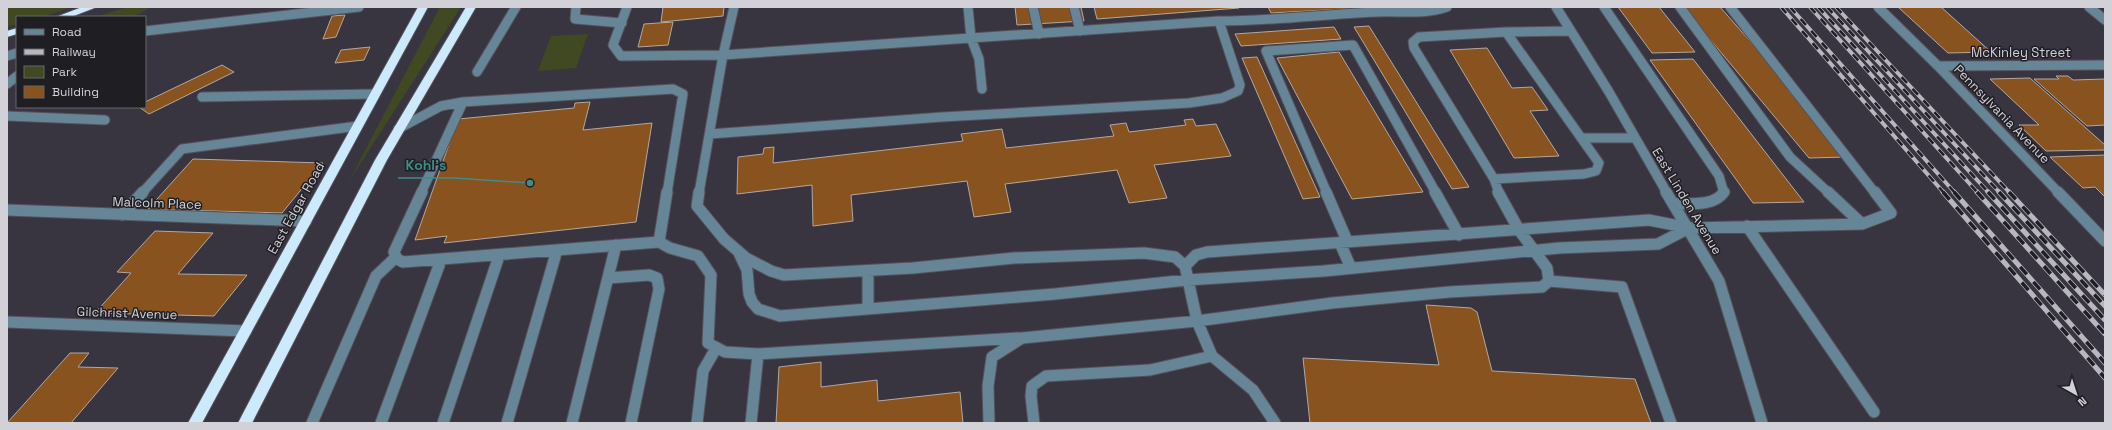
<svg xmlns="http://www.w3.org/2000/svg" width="2112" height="430" font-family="'Space Grotesk',sans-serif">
  <rect width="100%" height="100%" fill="#383540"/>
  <path fill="#414922" d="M7,7H72L42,17H17V24L7,27Z
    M127,7H151L134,17H95Z
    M440,7H461L348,183Z
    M588,34L576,68L538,71L551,36Z"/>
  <path fill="#88531f" stroke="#b4a89e" d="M663,7H724L723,16L661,22Z
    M1015,7H1081L1084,21L1017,25Z
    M1094,7H1238L1239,8L1097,19Z
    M1268,7H1382L1271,13Z
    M1618,7H1659L1695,52L1652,53Z
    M1683,7H1720L1794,91H1789L1847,157L1809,158Z
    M1898,7H1943H1941L1991,52L1948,53Z
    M345,15L336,37L323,39L332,16Z
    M673,22L668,45L638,47L644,24Z
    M1369,26L1469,187L1452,189L1354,27Z
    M1334,27L1341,39L1241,46L1235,34Z
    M370,47L364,60L335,63L341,50Z
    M1487,48L1512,88L1532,87L1548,110L1530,111L1559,156L1514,158L1450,50Z
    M1339,52L1423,192L1352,199L1277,58Z
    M1257,57L1320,197L1303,199L1242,58Z
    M1693,59L1804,202L1753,203L1650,60Z
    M222,65L234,72L149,114L139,107H145V102Z
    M2056,76H2068L2073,80L2105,79V125L2087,126L2034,79H2059Z
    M2030,78L2105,145V150L2046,151L2019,125H2039L1990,79Z
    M590,102L583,130L652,123L636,222L444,243L447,236L415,240L458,119L574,108L575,103Z
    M1193,119L1196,126L1216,124L1231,156L1154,165L1167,198L1129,203L1117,170L1005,184L1011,212L974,217L967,181L851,195L853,221L813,226L812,185L737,194L738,157L763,154L764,148L774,147L773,163L963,141L961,134L1002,129L1006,148L1114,136L1110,125L1126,123L1129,132L1186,125L1184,120Z
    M2105,155V197L2095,187L2083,188L2050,157Z
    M193,159L323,163L282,213L148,209Z
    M155,231L213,233L178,274L247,275L214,316L95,313L131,273L117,272Z
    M1426,305L1471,308L1477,312L1492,371L1635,379L1651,423H1310L1303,358L1439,365Z
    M70,353H89L78,367L118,368L71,423H7Z
    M821,362V387L877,380L878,401L960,392L963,423H776L779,367Z"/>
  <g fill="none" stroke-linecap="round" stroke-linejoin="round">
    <g stroke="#54515b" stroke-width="11">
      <path id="minor-far1" d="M576,7L575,19L622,23
        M627,7L613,45L621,56L723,55L734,7
        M1033,7L1039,34
        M1074,7L1080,31
        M1556,7L1609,92L1667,193
        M1604,7L1719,176L1724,193
        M1680,7L1790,157L1829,193
        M1730,7L1875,193
        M1878,7L1938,66L2059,193
        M2089,7L2105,20
        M1219,21C1272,21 1325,14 1377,12C1401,11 1424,15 1447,7
        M145,31L359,7
        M7,56L17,53
        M1938,66L2105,65
        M477,72L516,7
        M7,84L17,76
        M202,97L375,94
        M7,116L105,120
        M398,129L441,106L463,102
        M710,134L942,117L1189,103L1222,98L1238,91L1240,85L1219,21L971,38L979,59L982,89
        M1581,138H1634
        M1494,179L1584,174L1596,171L1599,163L1506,32
        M142,193L182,149L358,126
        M421,193L463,102L673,89L683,94L667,193
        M699,193L723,55L971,38L968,7
        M1327,193L1266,51L1353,45L1436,193
        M1499,193L1494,179L1414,48L1413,42L1419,37L1506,32L1570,31"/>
    </g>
    <g stroke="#54515b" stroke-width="13">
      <path id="minor" d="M422,192L394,252L397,259L403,262L659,242
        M699,192L697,206L724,239L746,258L771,271L784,275L913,268L1014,258L1144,253L1175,257L1185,266L1197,321L1212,356L1253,390L1275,423
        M1326,192L1348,243
        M1435,192L1459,235
        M1666,192L1719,281L1762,423
        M2058,192L2105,241
        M1674,204C1689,203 1714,207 1724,192
        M7,210L306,221
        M122,215L143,192
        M1862,224L1891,213L1875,192
        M1747,226L1874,412
        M659,242L670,248L698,256L711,275L708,343L725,352L758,354
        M659,242L667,192
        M1340,243L1351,268
        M739,253L747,270L749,294L752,302L758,309L780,316L1055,294L1187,280L1324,271L1559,248L1658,244L1689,228
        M1185,266L1196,255L1207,252L1649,220L1689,228L1862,224L1828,192
        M868,271V309
        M608,278L649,275L657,278L659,289L631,423
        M1549,281L1622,287L1671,423
        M7,322L246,331
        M312,423L376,276L395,258
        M381,423L441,260
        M443,423L499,256
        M507,423L557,250
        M572,423L616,245
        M697,423L703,371L715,350
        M751,423L758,354L1018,338
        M989,423L988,386L992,357L1022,338L1197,321L1332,303L1449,292L1542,287L1549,281L1547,268L1519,230L1498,192
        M1034,423L1031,396L1032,386L1046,376L1150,370L1212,356"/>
    </g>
    <g stroke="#54515b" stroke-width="2">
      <path id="highway" d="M82,7H97L71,17H56Z
        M418,7H428L202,423H188Z
        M466,7H476L387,160L252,423H238L375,160Z
        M17,28V34L7,37V31Z"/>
    </g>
    <use href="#minor-far1" stroke="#668596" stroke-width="9"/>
    <use href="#minor" stroke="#668596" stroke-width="11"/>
    <use href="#highway" fill="#cceafb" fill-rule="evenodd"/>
    <g stroke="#b8b6be" stroke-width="4">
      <path id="rail-far1" d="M1781,7L1944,193
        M1790,7L1955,193
        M1810,7L1978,193
        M1818,7L1989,193
        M1827,7L2000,193
        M1836,7L2010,193"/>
    </g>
    <g stroke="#b8b6be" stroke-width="5">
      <path id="rail" d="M1943,192L2105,378
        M1954,192L2105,363
        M1977,192L2105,334
        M1988,192L2105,320
        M1999,192L2105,306
        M2009,192L2105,295"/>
    </g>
    <use href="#rail-far1" stroke="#1f1e23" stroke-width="2.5" stroke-dasharray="8" stroke-linecap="butt"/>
    <use href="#rail" stroke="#1f1e23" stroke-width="3.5" stroke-dasharray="10" stroke-linecap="butt"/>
  </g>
  <g text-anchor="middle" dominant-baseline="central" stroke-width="3" stroke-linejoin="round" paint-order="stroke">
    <g font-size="13" fill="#d3d1d8" stroke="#1f1e23">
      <text x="2021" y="52">McKinley Street</text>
      <text transform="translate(2002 114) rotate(46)">Pennsylvania Avenue</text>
      <text transform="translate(1687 201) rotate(59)">East Linden Avenue</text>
      <text transform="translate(157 203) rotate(2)">Malcolm Place</text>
      <text transform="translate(296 208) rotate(-61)">East Edgar Road</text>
      <text transform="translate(127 313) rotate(2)">Gilchrist Avenue</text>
    </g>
  </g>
  <path fill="none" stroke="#408d88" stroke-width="1.5" d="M530 183L455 178H398"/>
  <circle fill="#408d88" stroke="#1f1e23" stroke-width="1.5" cx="530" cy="183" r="4"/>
  <g font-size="14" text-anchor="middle" font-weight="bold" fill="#408d88" stroke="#1f1e23" stroke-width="3" stroke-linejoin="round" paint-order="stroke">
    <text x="426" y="170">Kohl's</text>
  </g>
  <rect width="2112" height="430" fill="none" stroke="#d3d1d8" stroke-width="16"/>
  <rect x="16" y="16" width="130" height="92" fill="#1f1e23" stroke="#67666b"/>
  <rect x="24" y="29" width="20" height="6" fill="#668596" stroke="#67666b"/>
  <text x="52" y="36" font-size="12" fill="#d3d1d8">Road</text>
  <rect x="24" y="49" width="20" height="6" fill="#b8b6be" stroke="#67666b"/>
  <text x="52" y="56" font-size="12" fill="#d3d1d8">Railway</text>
  <rect x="24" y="66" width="20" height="12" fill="#414922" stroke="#67666b"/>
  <text x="52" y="76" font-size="12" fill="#d3d1d8">Park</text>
  <rect x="24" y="86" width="20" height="12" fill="#88531f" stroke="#67666b"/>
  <text x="52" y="96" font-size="12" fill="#d3d1d8">Building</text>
  <g transform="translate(2076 394) rotate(141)" stroke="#1f1e23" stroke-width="3" paint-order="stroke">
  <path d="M0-3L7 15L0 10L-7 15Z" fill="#d3d1d8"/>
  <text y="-6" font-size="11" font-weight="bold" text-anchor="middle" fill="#d3d1d8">N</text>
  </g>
</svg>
